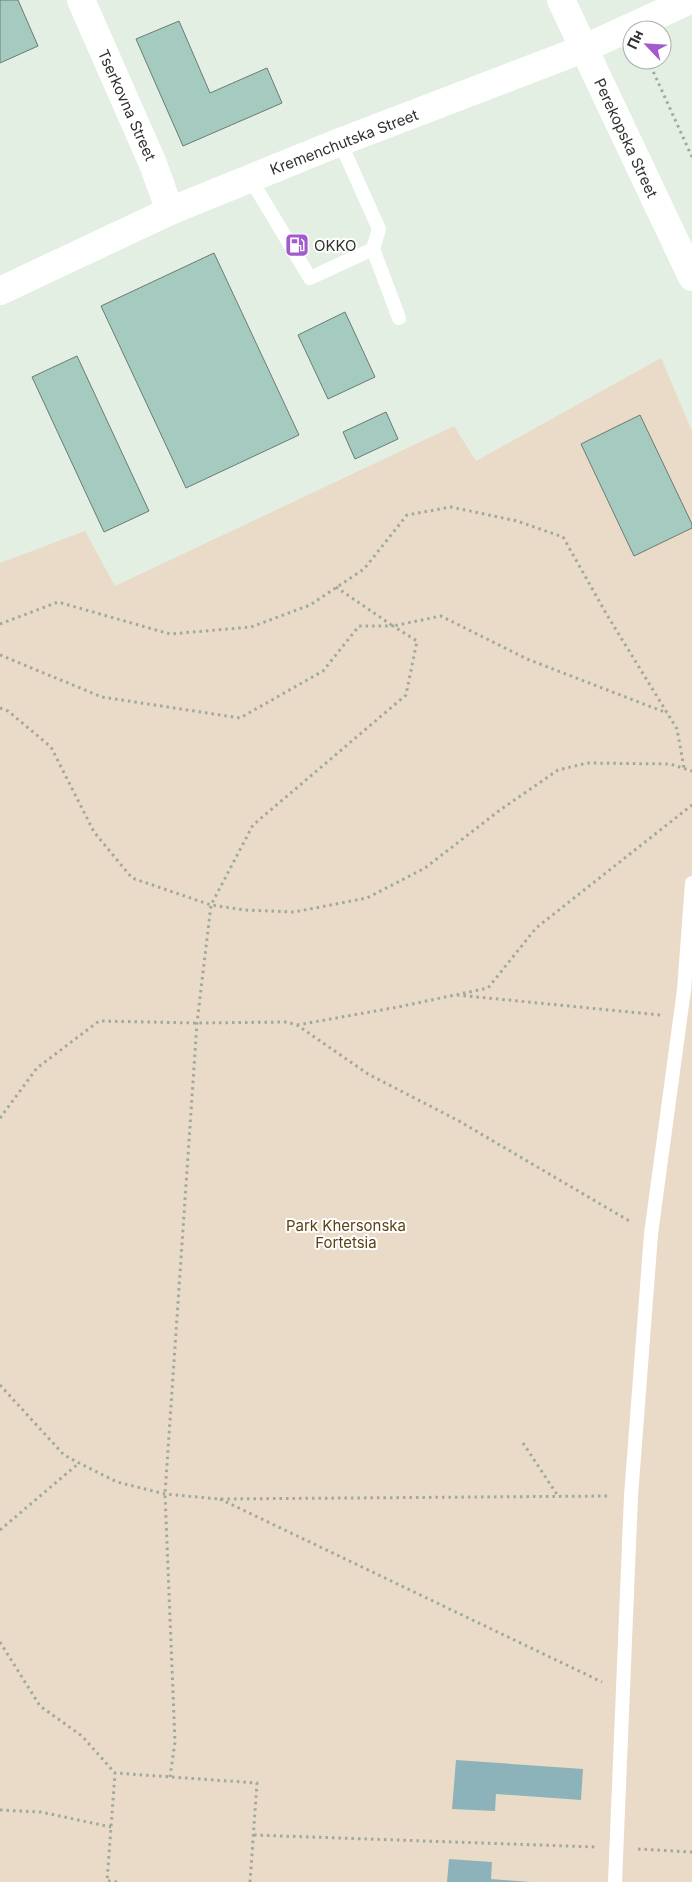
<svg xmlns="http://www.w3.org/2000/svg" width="692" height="1882" font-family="Inter,sans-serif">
  <rect width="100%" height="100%" fill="#e3efe2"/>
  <path fill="#e9dbc7" d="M661,358L692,431V1882H0V563L85,531L115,586L454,426L476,461Z"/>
  <path fill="#8db3ba" d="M456,1760L583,1769L581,1800L496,1794L495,1811L452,1809Z
    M449,1859L492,1862L491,1879L530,1882H447Z"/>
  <path fill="#a5cac0" stroke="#6a7b76" d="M0,0H18L38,46L0,63Z
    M179,21L210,93L267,68L282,103L183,146L136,39Z
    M214,253L299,435L186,488L101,306Z
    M345,312L375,377L328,399L298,335Z
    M77,356L149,511L104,532L32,377Z
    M386,412L398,439L355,459L343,432Z
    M640,415L692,524V528L634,556L581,444Z"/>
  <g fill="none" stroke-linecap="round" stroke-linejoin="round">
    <path stroke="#a0a99f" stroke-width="3" stroke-dasharray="2.5 4" stroke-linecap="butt" d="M648,60L692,157
      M336,587L393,626L441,616L527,659L667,713
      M0,624L58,602L170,634L251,627L310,605L364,569L407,515L451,507L517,521L563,537L607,615L677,729L684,768
      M0,655L102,697L240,718L323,671L359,626H393L417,641L406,695L253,825L211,905L197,1023L165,1494L175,1742L170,1777
      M0,708L8,711L51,747L94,832L132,878L211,905L245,910L294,912L367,898L425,868L500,810L558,770L587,763L670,764L692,771
      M457,995L660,1015
      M297,1025L398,1007L488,988L536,928L692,805
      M0,1118L37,1068L99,1021L197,1023L287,1022L297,1025L368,1074L459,1121L631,1222
      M0,1385L64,1455L79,1463L117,1482L165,1494L219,1499L610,1496
      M523,1443L558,1496
      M220,1499L602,1682
      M0,1530L79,1463
      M0,1642L40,1706L82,1736L115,1773
      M0,1810L41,1812L111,1827
      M254,1835L596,1847
      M638,1849L692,1852
      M117,1882L107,1881L115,1773L257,1783L250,1882"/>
    <path stroke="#fff" stroke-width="14" d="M340,142L379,229L373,249L399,318
      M250,178L310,278L373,249
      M615,1882L631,1496L651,1234L684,990L692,883"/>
    <path stroke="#fff" stroke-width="28" d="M81,0L153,164L170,211
      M0,291L170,211L340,142L583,49L690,0"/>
    <path stroke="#fff" stroke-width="28" d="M561,0L692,277"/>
  </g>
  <defs>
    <g id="fuel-square" transform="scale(1.25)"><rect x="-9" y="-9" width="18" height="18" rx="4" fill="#a25acd" stroke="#fff"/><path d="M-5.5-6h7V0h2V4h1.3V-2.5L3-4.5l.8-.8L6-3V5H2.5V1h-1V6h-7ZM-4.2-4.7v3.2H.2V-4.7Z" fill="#fff"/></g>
  </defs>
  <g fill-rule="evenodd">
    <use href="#fuel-square" x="297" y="245"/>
  </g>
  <g text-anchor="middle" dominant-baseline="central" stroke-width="4" stroke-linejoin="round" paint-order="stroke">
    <g font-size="15" fill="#30342f" stroke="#fff">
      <text transform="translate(127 105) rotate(66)">Tserkovna Street</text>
      <text transform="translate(626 138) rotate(65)">Perekopska Street</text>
      <text transform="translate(344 142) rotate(-21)">Kremenchutska Street</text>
    </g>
    <g font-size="15" fill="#30342f" stroke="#fff" text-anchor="start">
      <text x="314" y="245">OKKO</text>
    </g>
    <g font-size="15" fill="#5c4011" stroke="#fff">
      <text x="346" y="1225">Park Khersonska<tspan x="346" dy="17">Fortetsia</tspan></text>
    </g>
  </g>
  <g transform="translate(647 45) rotate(295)"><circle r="24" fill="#ffffff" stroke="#acaeac"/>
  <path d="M0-4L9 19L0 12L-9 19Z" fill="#a25acd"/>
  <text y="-8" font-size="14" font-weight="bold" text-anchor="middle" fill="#30342f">Пн</text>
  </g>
</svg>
